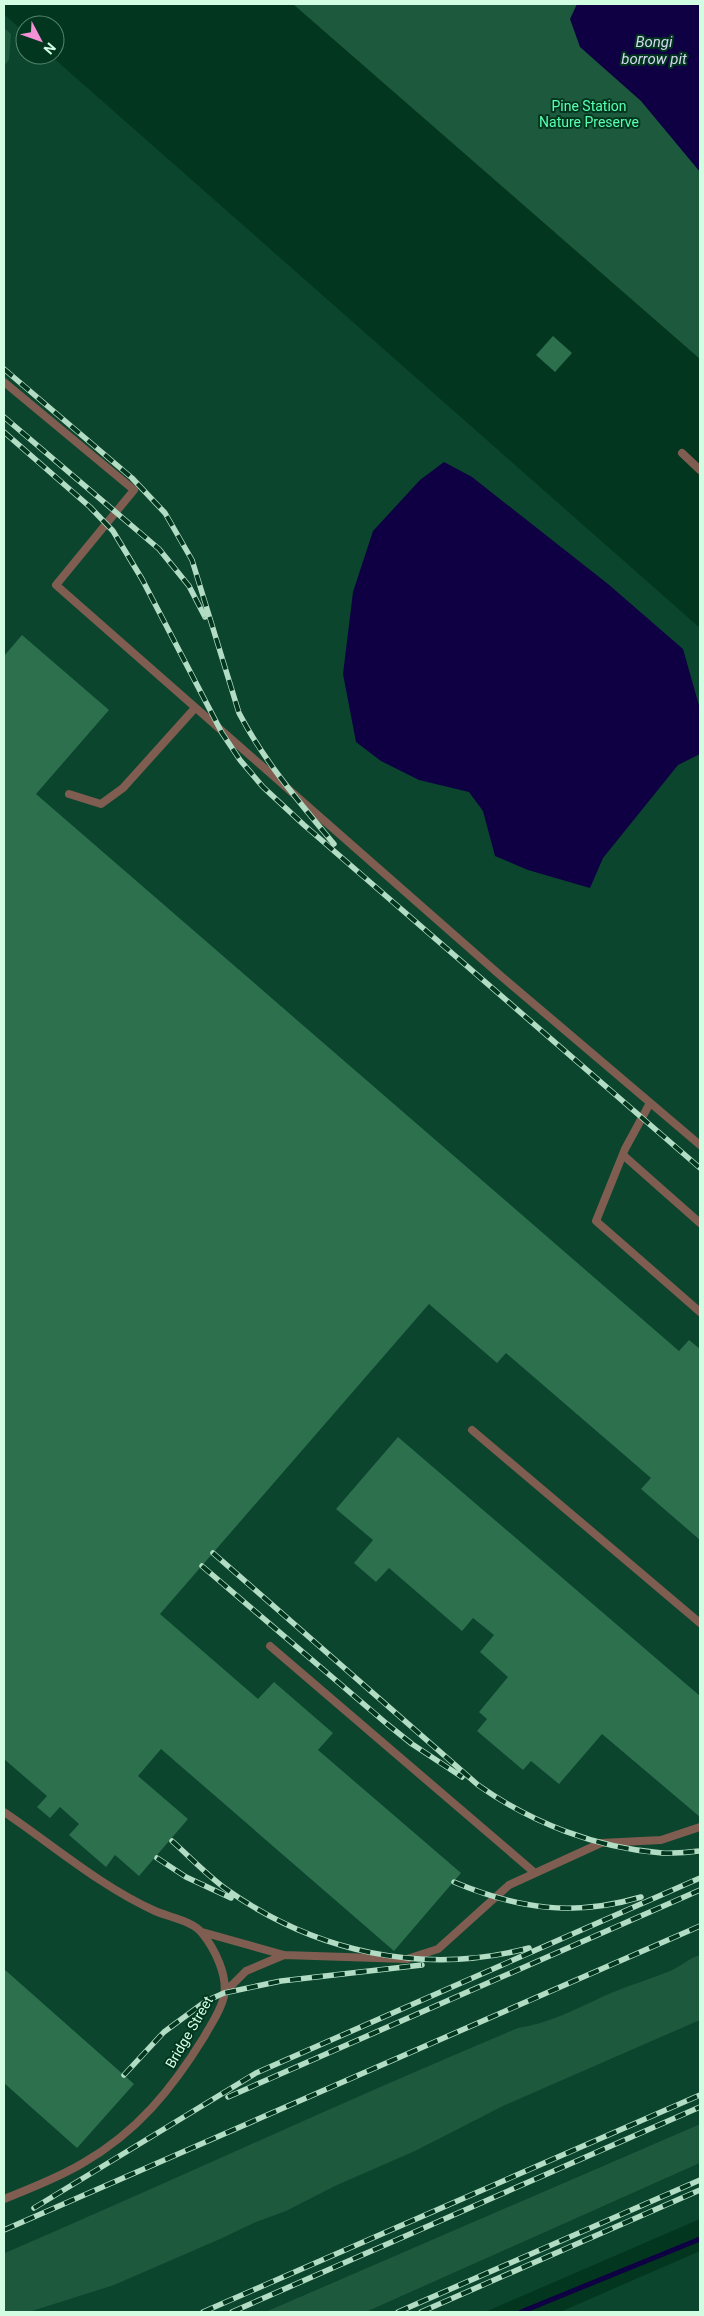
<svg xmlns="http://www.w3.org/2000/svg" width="704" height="2316" font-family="Roboto,sans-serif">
  <rect width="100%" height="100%" fill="#03361f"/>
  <path fill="#0b452d" d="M4,14L25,33V55H50L700,628V2124L265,2312H4Z
    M700,2163V2219L485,2312H366Z
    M700,2251V2312H560Z"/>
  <path fill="#1d593c" d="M293,4H700V359Z
    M4,28L11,34L9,60L4,66Z
    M700,1955V2020L505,2105L415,2151L337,2185L286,2211L256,2222L220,2239L114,2285L29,2312H4L5,2253C177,2179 345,2100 518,2028C550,2023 576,2009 604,1996C626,1986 648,1980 670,1971C680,1967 689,1958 700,1955Z
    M700,2124V2163L366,2312H265Z"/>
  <path fill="#0e0043" d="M577,4H700V172L641,101L580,47L570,19Z
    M444,462L472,477L608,584L683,649L700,709V754L678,765L603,858L590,888L528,870L495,856L483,811L469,792L419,780L381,761L356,742L343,674L353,592L373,531L420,480Z"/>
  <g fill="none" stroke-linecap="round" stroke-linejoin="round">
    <path stroke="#0e0043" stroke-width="5" d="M521,2312L700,2239"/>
  </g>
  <path fill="#2c704e" d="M553,336L572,353L555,372L536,355Z
    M22,635L109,710L36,794L679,1351L689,1340L700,1349V1540L641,1489L651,1478L506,1353L497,1363L429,1304L160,1614L258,1699L274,1682L333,1733L318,1750L461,1873L394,1951L161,1749L138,1776L188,1819L139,1876L115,1855L106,1867L69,1835L79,1824L60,1807L50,1818L37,1807L47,1796L4,1759V656Z
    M398,1437L700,1696V1817L602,1734L559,1784L531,1761L523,1770L477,1731L487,1719L479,1712L508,1677L480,1652L494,1635L473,1618L462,1631L389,1568L376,1582L354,1563L373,1540L336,1509Z
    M4,1969L134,2084L77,2148L4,2083Z"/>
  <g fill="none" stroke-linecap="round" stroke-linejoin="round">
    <path stroke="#7f5d51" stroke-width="8" d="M4,382L134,490L56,585L501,976L700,1145
      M682,453L700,470
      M69,794L101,804L123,788L195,708
      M650,1103L625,1149L596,1221L700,1312
      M623,1155L700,1223
      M472,1430L700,1623
      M270,1646L535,1873
      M4,1812C53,1845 100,1886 155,1911C169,1917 193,1921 202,1933C215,1949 228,1976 224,1996C221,2011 211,2024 204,2037C172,2089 137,2132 83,2163C58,2178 31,2188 4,2199
      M202,1932L284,1955L407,1959L438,1949L509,1885L601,1843L661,1840L700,1827
      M224,1993L246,1971L284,1955"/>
    <g stroke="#b2ddc4" stroke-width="5.5">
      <path id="rail" d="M4,369L132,478L165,513L192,560L239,713C264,761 299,802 334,844
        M4,417L159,549L189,586L205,617
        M4,432L90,507L113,531L142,579L222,733L240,760L263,787L304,825L700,1168
        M213,1553L478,1785C532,1823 596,1848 662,1853C674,1854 688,1852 700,1851
        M202,1566L387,1724L412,1744L462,1777
        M172,1841C190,1857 207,1875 226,1889C315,1952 423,1976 529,1948
        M157,1858L186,1877L231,1898
        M454,1882C518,1909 574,1917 641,1897
        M124,2075L164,2032L206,2001L224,1993L281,1981L422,1965
        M228,2097L700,1890
        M34,2208L256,2073L700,1878
        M4,2230L700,1926
        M203,2312L700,2095
        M232,2312L700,2107
        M398,2312L700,2180
        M421,2312L700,2190"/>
    </g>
    <use href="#rail" stroke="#03361f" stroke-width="4" stroke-dasharray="11" stroke-linecap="butt"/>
  </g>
  <g text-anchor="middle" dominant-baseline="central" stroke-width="4" stroke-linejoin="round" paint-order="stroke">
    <g font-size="14" fill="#59ffb0" stroke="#03361f">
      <text x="589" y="106">Pine Station<tspan x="589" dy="16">Nature Preserve</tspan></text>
    </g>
    <g font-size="14" fill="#d3fde3" stroke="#03361f">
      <text transform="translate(189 2032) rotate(-60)">Bridge Street</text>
    </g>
    <g font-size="15" font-style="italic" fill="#d4d8f1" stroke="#03361f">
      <text x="654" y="42">Bongi<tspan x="654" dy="17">borrow pit</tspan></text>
    </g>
  </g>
  <rect width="704" height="2316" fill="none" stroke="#d3fde3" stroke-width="10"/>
  <g transform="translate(40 40) rotate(131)"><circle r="24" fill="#03361f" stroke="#56866d"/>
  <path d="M0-4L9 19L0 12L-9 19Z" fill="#f391d6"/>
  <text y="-8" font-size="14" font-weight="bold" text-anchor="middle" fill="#d3fde3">N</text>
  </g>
</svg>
